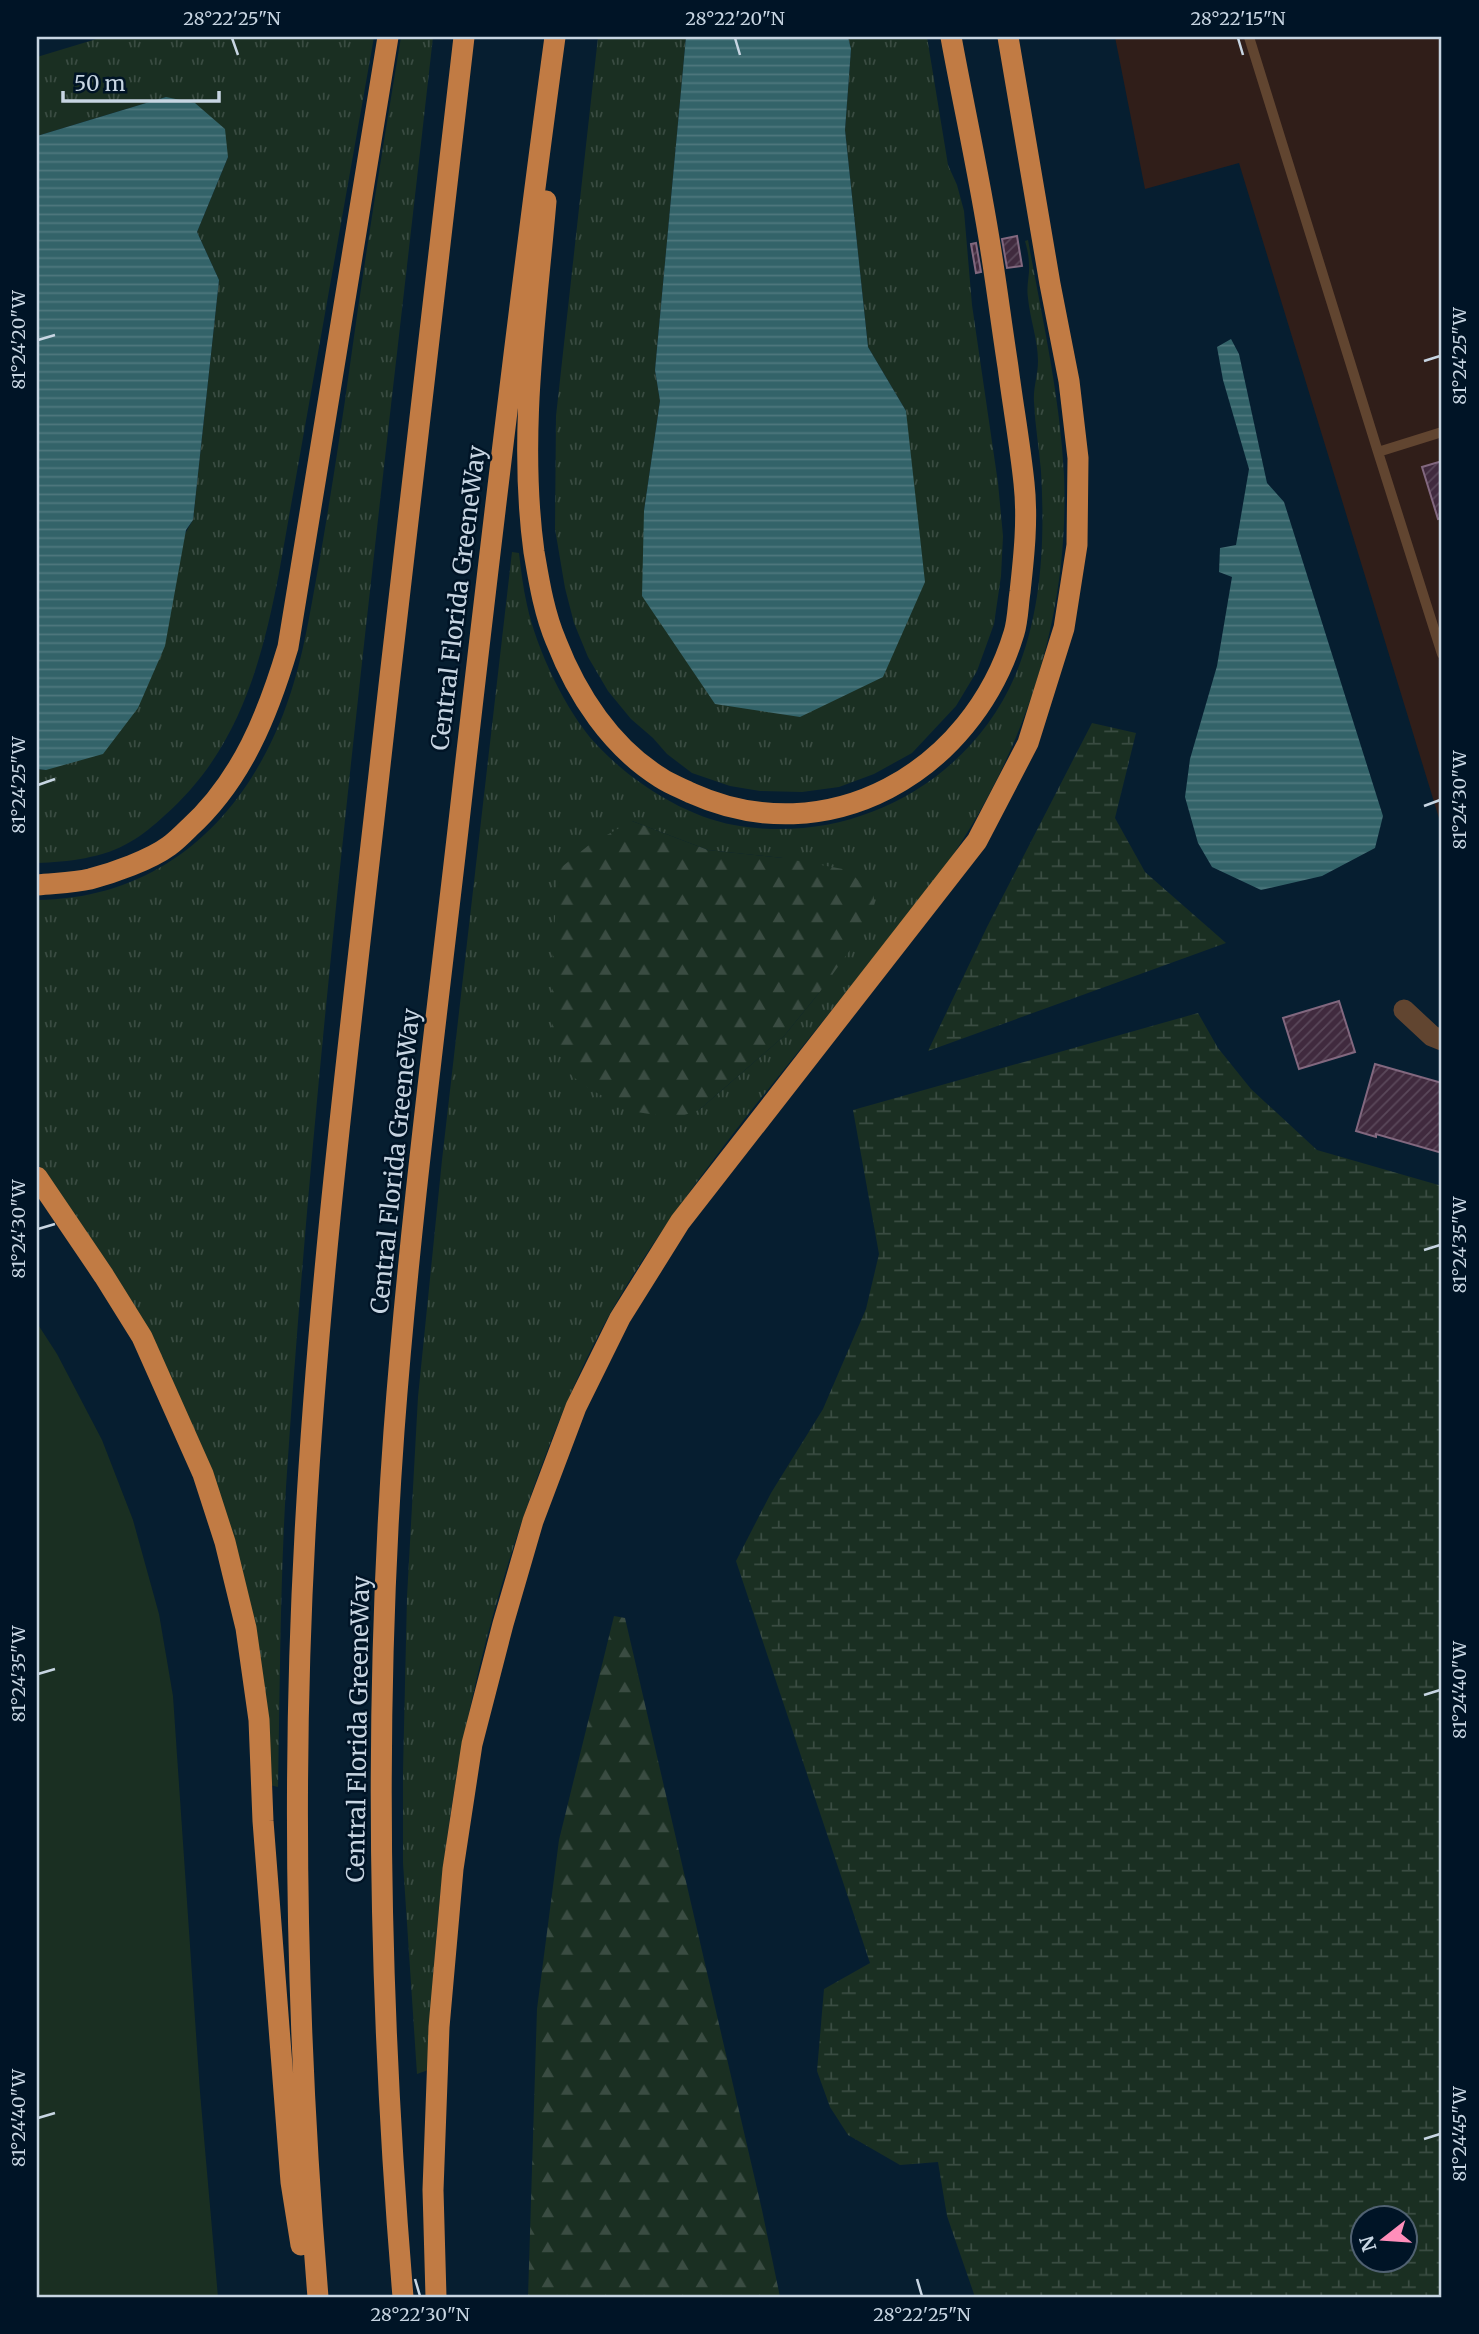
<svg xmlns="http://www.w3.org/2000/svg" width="1479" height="2334" font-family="Merriweather,serif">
  <defs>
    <pattern id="grass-tufts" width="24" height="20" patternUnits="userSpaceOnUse" patternTransform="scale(1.75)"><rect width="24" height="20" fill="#1a2f22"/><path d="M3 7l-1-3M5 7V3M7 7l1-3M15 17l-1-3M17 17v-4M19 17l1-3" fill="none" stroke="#3a4c42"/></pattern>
    <pattern id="forest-firs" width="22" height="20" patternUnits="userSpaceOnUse" patternTransform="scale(1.75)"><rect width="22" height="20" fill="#1a2f22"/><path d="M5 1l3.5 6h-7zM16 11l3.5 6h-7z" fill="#3a4c42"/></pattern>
    <pattern id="wetland-marsh" width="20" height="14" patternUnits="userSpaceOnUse" patternTransform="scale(1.75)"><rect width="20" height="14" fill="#1a2f22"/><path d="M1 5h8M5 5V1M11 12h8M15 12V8" fill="none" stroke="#3a4c42"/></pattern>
    <pattern id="water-rules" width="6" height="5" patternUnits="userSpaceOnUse" patternTransform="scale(1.75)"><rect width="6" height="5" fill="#336369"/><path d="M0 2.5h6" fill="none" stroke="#4f787e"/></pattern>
    <pattern id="building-hatch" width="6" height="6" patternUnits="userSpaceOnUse" patternTransform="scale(1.75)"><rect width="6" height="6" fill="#402a3e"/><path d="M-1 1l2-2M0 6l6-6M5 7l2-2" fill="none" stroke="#5a485a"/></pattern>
  </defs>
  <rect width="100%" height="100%" fill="#061e30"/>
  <path fill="#301e19" d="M1115,37H1442V828L1239,163L1145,189Z"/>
  <path fill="url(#grass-tufts)" fill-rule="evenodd" d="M103,37H374L279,573C261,666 238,751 164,816C154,825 143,835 130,842C104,858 67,862 37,863V769L46,770L193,520L219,280L197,232L228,157L166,97L37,136V57Z
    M401,37H433C379,519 318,1002 286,1487C280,1587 280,1688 278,1787L270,1785L252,1618L110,1266L37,1162V900C171,899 258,805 294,682C306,642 312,600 320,558C331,494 341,430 350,365C365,256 383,146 401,37Z
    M598,37H686L655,370L660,401L644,511L906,411L868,347L845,130L851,49L848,37H927L948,165L957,185L964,211L972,305L998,483L1003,536L1001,576L994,624L977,671L956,706L912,753L874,774L839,787L802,792L760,791L730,786L692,773L667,754L653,738L631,719L608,691L588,657L574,623L565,588L555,529L556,416Z
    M1028,240C1042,317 1060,396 1064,475C1070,623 1021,762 935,881C892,935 849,989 806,1042C743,1120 681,1198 628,1283C587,1349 557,1422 531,1495C493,1602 465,1712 449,1824C437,1906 432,1988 428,2070L417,2074L403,1863V1771L407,1597L418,1397L442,1160L512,552L519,553C521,570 523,588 527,605C536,648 566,712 596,744C630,781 684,816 734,825C849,846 968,785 1015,676C1042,612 1045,541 1041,471C1039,448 1035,425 1034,402C1033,388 1038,375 1038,361C1038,340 1030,319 1028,298C1026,286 1030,275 1029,264C1029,256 1027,248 1025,241ZM632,821L708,850L783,858L819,993L784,1036L699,1110Z"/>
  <path fill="url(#forest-firs)" d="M632,821L708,850L783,858L848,870L874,896V917L819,993L784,1036L699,1110L676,1118L630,1111L588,1088L572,1076L552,1035V967L558,870L589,845Z
    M614,1616L625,1618L762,2210L780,2297H528L537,2009L559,1840Z"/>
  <path fill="url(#wetland-marsh)" fill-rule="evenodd" d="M1092,723L1136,733L1115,818L1145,872L1226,943L928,1051L987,927Z
    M1198,1013L1218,1048L1251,1089L1317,1150L1442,1186V2297H975L947,2216L938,2162L900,2165L848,2135L830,2107L817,2071L824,1989L870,1963L736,1561L771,1493L823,1409L866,1309L879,1254L853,1110ZM1364,2218H1406V2260H1364Z"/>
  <path fill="#1a2f22" d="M37,1323L57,1354L102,1440L133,1520L159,1614L173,1696L200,2092L218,2297H37Z"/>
  <path fill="url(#water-rules)" d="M686,37H848L851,49L845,130L868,347L906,411L925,582L883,677L800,717L715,704L642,596L644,511L660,401L655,370Z
    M166,97L195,103L225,129L228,157L197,232L219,280L193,520L186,530L165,646L138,708L103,754L46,770L37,769V136Z
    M1231,339L1239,354L1267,483L1284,502L1383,816L1375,848L1322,876L1261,890L1212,867L1198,843L1185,797L1190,759L1217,666L1232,577L1219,572L1220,548L1236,545L1249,469L1223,380L1217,347Z"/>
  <path fill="url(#building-hatch)" stroke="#82687f" stroke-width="2" d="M1017,236L1022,266L1007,268L1002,239Z
    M976,243L981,272L976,273L971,244Z
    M1442,461V518L1438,519L1422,467Z
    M1339,1001L1355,1052L1299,1069L1283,1018Z
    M1375,1064L1442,1083V1153L1376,1134V1137L1356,1131Z"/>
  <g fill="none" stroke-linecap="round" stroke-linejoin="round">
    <path stroke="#614530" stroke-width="10" d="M1249,37L1378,452L1442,432
      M1378,452L1442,654"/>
    <path stroke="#614530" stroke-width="21" d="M1404,1010L1432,1036L1442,1040"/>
    <path stroke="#c17b44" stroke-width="21" d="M546,201C536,317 518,435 534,552C539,581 544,613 556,641C577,695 611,747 661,778C670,784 681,788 691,793C828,855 972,772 1014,633C1018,620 1018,605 1020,592C1024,556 1028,519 1024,483C1020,444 1013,406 1008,367C1002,328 997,289 991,251C980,179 964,108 951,37
      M37,885C54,883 73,883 90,879C113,873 150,860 169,846C176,841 183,834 189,828C242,780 268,714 288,647L388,37
      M37,1177L104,1276L142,1337L203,1474L225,1542L246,1628L259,1720L263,1821L291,2182L301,2245
      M318,2297C297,2043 291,1788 305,1534C318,1294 347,1057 374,819C403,558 434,297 464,37
      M403,2297C379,2009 373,1720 394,1431C409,1230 435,1030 458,830C488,565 519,301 555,37
      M436,2297L433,2190L439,2027L453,1869L472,1744L503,1624L533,1521L576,1407L620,1318L680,1222L977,841L1028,743L1064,628L1077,545L1078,458L1069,381L1050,284L1008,37"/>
  </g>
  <path fill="none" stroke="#c7d5e2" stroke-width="2.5" d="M232,38L238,55M735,38L740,55M1238,38L1243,55M38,340L55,335M1424,361L1440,356M38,785L55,779M1424,806L1440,800M38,1229L55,1224M1424,1250L1440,1245M38,1674L55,1669M1424,1695L1440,1690M38,2118L55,2113M1424,2139L1440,2134M415,2279L420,2296M917,2279L922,2296"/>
  <g text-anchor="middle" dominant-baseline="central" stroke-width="5" stroke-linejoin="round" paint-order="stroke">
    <g font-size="24" fill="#c7d5e2" stroke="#001426">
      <text transform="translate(458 598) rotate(-83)">Central Florida GreeneWay</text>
      <text transform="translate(395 1161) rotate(-84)">Central Florida GreeneWay</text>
      <text transform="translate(358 1729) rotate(-89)">Central Florida GreeneWay</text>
    </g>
  </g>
  <rect width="1479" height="2334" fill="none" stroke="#001426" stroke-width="77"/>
  <g transform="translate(1384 2239) rotate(253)"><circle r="33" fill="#001426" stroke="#506171" stroke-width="2"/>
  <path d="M0-5L12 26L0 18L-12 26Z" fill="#ff8eba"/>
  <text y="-10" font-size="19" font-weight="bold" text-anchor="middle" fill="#c7d5e2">N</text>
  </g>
  <path d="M63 91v10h156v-10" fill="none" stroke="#c7d5e2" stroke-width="3.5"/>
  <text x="74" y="91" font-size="21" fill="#c7d5e2" stroke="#001426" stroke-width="5" paint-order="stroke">50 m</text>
  <rect x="38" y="38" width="1402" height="2258" fill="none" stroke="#c7d5e2" stroke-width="2.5"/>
  <g font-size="18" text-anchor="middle" fill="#c7d5e2">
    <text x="232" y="25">28°22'25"N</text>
    <text x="735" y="25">28°22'20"N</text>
    <text x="1238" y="25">28°22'15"N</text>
    <text transform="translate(19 340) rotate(-90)" y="6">81°24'20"W</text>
    <text transform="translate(1460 356) rotate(-90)" y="6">81°24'25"W</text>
    <text transform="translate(19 785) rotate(-90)" y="6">81°24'25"W</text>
    <text transform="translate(1460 800) rotate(-90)" y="6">81°24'30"W</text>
    <text transform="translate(19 1229) rotate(-90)" y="6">81°24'30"W</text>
    <text transform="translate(1460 1245) rotate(-90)" y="6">81°24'35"W</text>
    <text transform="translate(19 1674) rotate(-90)" y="6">81°24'35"W</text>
    <text transform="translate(1460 1690) rotate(-90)" y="6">81°24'40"W</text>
    <text transform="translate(19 2118) rotate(-90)" y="6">81°24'40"W</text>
    <text transform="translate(1460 2134) rotate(-90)" y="6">81°24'45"W</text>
    <text x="420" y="2321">28°22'30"N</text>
    <text x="922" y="2321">28°22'25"N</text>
  </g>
</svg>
